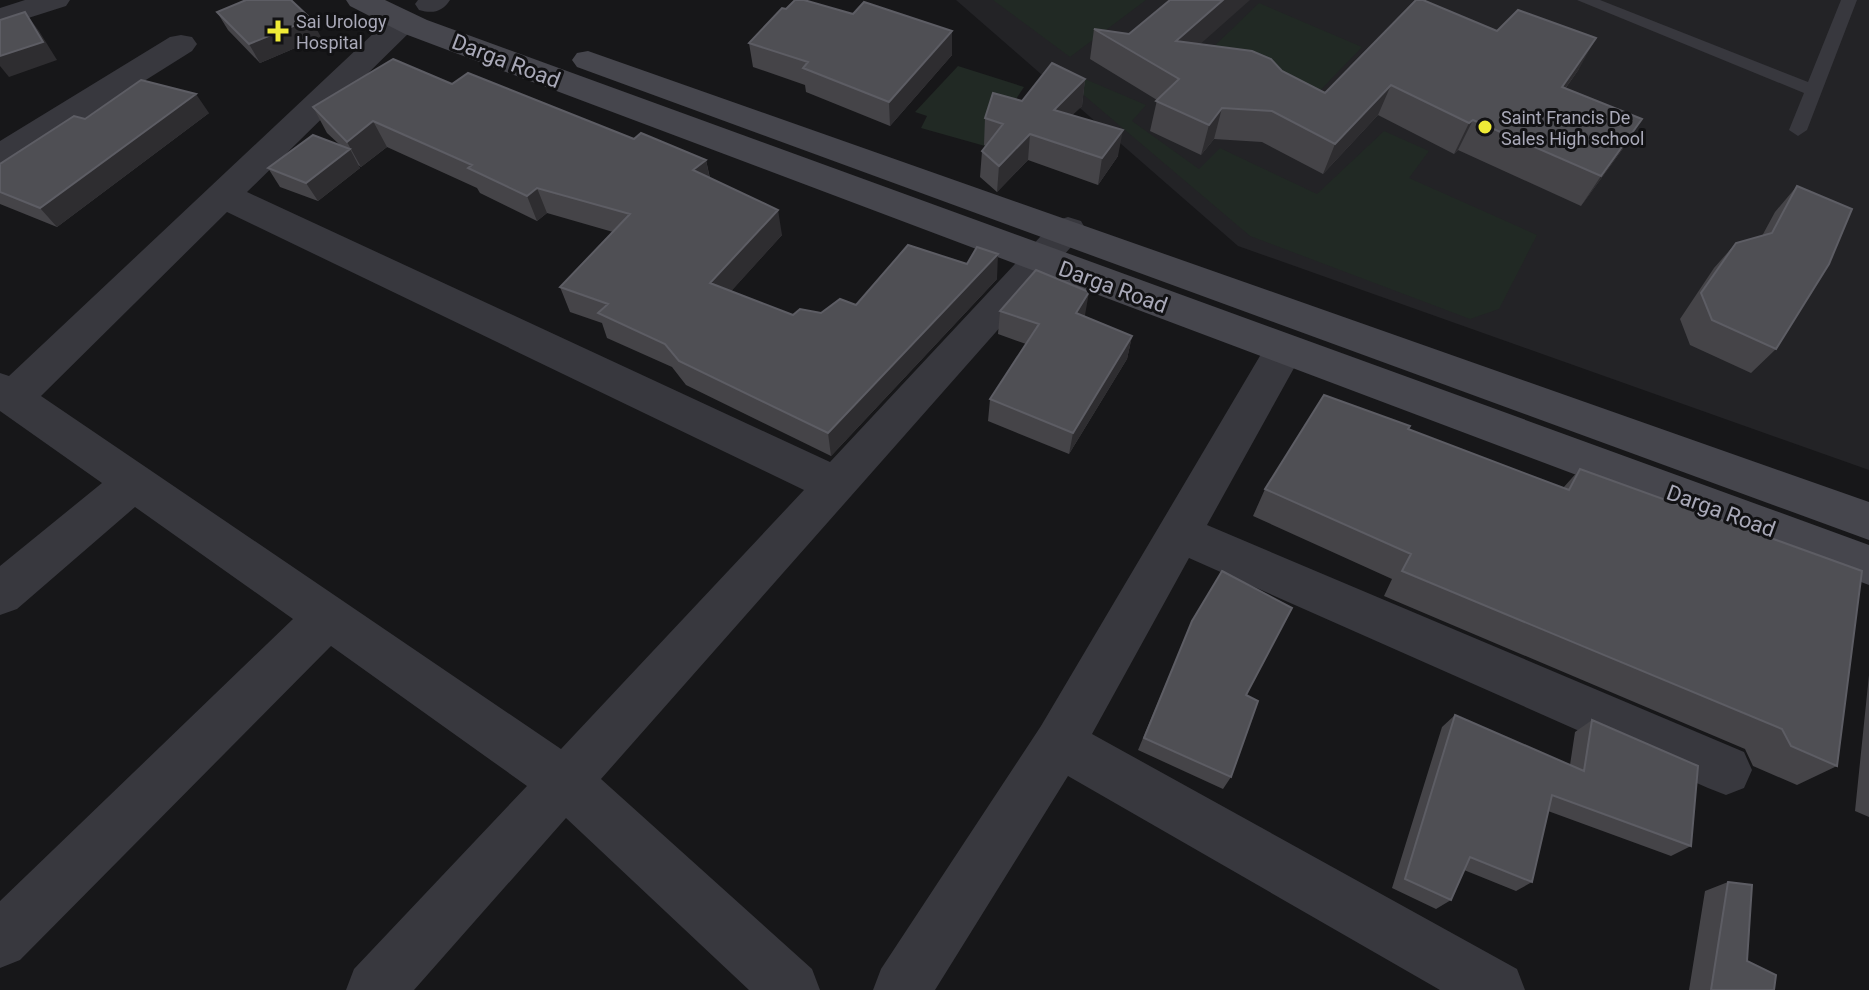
<svg xmlns="http://www.w3.org/2000/svg" width="1869" height="990" font-family="Roboto,sans-serif">
  <rect width="100%" height="100%" fill="#171719"/>
  <path fill="#232326" d="M956,0H1869V470L1238,246Z"/>
  <path fill="#212924" d="M993,0H1146L1070,57Z
    M1259,3L1362,47L1305,106L1201,59Z
    M958,66L1024,87L985,146L921,128L927,116L915,112Z
    M1085,79L1146,105L1132,121L1199,169L1220,148L1317,194L1384,131L1429,151L1409,178L1537,235L1499,309L1470,319L1250,236L1073,86Z"/>
  <g fill="none" stroke-linecap="round" stroke-linejoin="round">
    <path fill="#38383e" fill-rule="evenodd" d="M1577,0H1600L1808,82L1841,0H1857L1807,130L1798,136L1789,130L1804,93Z"/>
    <path fill="#38383e" fill-rule="evenodd" d="M25,0H70L66,6L0,27V8Z
      M418,0H450C442,12 433,14 419,10L415,4Z
      M404,12L415,15L419,21L415,27L247,192L830,462L1055,221L1068,217L1081,221L1086,230L601,779L812,969L820,990H749L566,818L414,990H346L354,969L527,786L331,646L20,960L0,968V901L293,619L135,507L17,609L0,615V566L102,483L0,411V373L9,376L393,15ZM227,212L804,490L561,749L41,396Z
      M181,35L192,37L197,44L192,51L12,164L0,167V141L170,37Z
      M1284,335L1298,339L1304,350L1207,525L1744,752L1752,770L1744,788L1726,795L1708,788L1189,558L1092,734L1517,969L1525,990H1440L1068,776L935,990H873L881,969L1041,726L1270,339Z"/>
    <path fill="#46464d" fill-rule="evenodd" d="M346,0H385L427,20L1869,545V585L405,34L350,6Z
      M588,51L1869,502V540L577,67L572,60L577,53Z"/>
  </g>
  <path fill="#454448" d="M1416,0L1579,69L1565,89L1642,119L1622,150L1581,206L1458,150L1454,154L1378,115L1323,174L1262,142L1214,139L1201,155L1150,131L1157,100L1090,59L1094,29L1200,44L1282,71L1325,93Z
    M786,9L853,14L952,31V55L890,126L806,92L805,85L753,67L749,43Z
    M217,12L321,37L260,63L228,30Z
    M1085,79L1082,106L1072,115L1118,156L1098,185L1028,160L997,192L980,177L982,151L986,146L984,145L985,118L1022,101Z
    M452,84L706,160L710,178L782,235L731,291L793,315L821,313L856,305L997,279L831,456L686,385L672,367L607,338L602,323L570,312L560,287L613,232L547,213L537,221L480,193L477,188L387,147L361,167L358,165L360,168L318,201L280,187L268,168L340,145L327,133L313,107Z
    M209,113L57,227L0,204V164L85,119Z
    M1797,186L1776,349L1751,373L1690,345L1680,319L1714,268L1736,243L1762,236L1775,212Z
    M1000,311L1085,315L1084,317L1132,336L1127,359L1069,454L988,421L990,399L1026,344L998,334Z
    M1408,429L1563,488L1580,469L1837,766L1797,785L1753,766L1745,749L1384,596L1392,579L1253,516L1265,489Z
    M1192,621L1246,695L1231,777L1223,789L1138,750Z
    M1869,675V817L1855,811Z
    M1455,715L1570,765L1575,732L1592,720L1691,846L1671,856L1548,811L1532,882L1516,891L1464,870L1451,900L1436,909L1392,888L1442,727Z
    M1728,882L1747,961L1774,990H1689L1705,891Z"/>
  <path fill="#2e2d30" d="M1223,0H1250L1170,71L1176,41Z
    M25,12L39,31L57,60L9,77L0,66V56Z
    M311,19L321,37L260,63L249,44Z
    M952,31V55L890,126L889,102Z
    M1596,38L1579,69L1544,118L1562,87Z
    M1085,79L1082,106L1051,136L1054,110Z
    M1391,85L1378,115L1323,174L1335,144Z
    M196,94L209,113L57,227L40,208Z
    M1222,108L1214,139L1201,155L1209,125Z
    M1642,119L1622,150L1581,206L1601,176Z
    M1473,120L1458,150L1454,154L1469,123Z
    M373,121L387,147L361,167L347,142Z
    M1123,130L1118,156L1098,185L1102,158Z
    M1030,134L1028,160L997,192L999,166Z
    M350,149L360,168L318,201L306,183Z
    M706,160L711,185L693,170Z
    M537,188L547,213L537,221L527,196Z
    M778,210L782,235L716,308L710,283Z
    M998,254L997,279L831,456L828,433Z
    M1089,292L1085,315L1072,336L1076,313Z
    M1132,336L1127,359L1069,454L1073,433Z"/>
  <path fill="#4f4f54" stroke="#5d5d64" stroke-width="2" d="M246,0H291L311,19L249,44L217,12Z
    M795,0H804L853,14L864,2L952,31L889,102L803,68L808,62L749,43L782,8L786,9Z
    M1170,0H1223L1176,41L1252,51L1271,59L1282,71L1325,93L1416,0H1423L1497,31L1518,10L1596,38L1562,87L1642,119L1601,176L1473,120L1469,123L1391,85L1335,144L1272,111L1222,108L1209,125L1156,101L1179,79L1094,29L1129,34Z
    M25,12L43,42L0,56V20Z
    M393,59L452,84L468,73L634,139L641,133L706,160L693,170L778,210L710,283L793,315L800,309L821,313L840,299L856,305L908,245L967,264L977,247L998,254L828,433L679,361L665,344L598,313L608,304L560,287L630,214L537,188L527,196L468,168L472,165L373,121L347,142L313,107Z
    M1052,63L1085,79L1054,110L1123,130L1102,158L1030,134L999,166L982,151L1003,124L985,118L993,93L1022,101Z
    M141,80L196,94L40,208L0,192V164L74,116L85,119Z
    M313,135L350,149L306,183L268,168Z
    M1797,186L1852,209L1829,264L1776,349L1712,320L1701,293L1736,243L1772,233Z
    M1036,270L1089,292L1076,313L1132,336L1073,433L990,399L1039,324L1000,311Z
    M1324,395L1410,426L1408,429L1569,490L1580,469L1862,571L1837,766L1791,746L1782,729L1402,571L1411,554L1265,489Z
    M1222,571L1292,608L1246,695L1258,701L1231,777L1144,738L1192,621Z
    M1455,715L1584,771L1592,720L1698,766L1691,846L1552,795L1532,882L1470,857L1451,900L1405,879Z
    M1728,882L1752,885L1747,961L1776,975L1774,990H1711Z"/>
  <g fill="#f0ec37" stroke="#121214" stroke-width="3">
    <path d="M274 19h8v8h8v8h-8v8h-8v-8h-8v-8h8z"/>
    <circle cx="1485" cy="127" r="8"/>
  </g>
  <g text-anchor="middle" dominant-baseline="central" stroke-width="6" stroke-linejoin="round" paint-order="stroke">
    <g font-size="18" fill="#a9a9b8" stroke="#121214" text-anchor="start">
      <text x="296" y="21">Sai Urology<tspan x="296" dy="21">Hospital</tspan></text>
      <text x="1501" y="117">Saint Francis De<tspan x="1501" dy="21">Sales High school</tspan></text>
    </g>
    <g font-size="22" fill="#a9a9b8" stroke="#121214">
      <text transform="translate(506 61) rotate(21)">Darga Road</text>
      <text transform="translate(1113 287) rotate(20)">Darga Road</text>
      <text transform="translate(1721 511) rotate(20)">Darga Road</text>
    </g>
  </g>
</svg>
